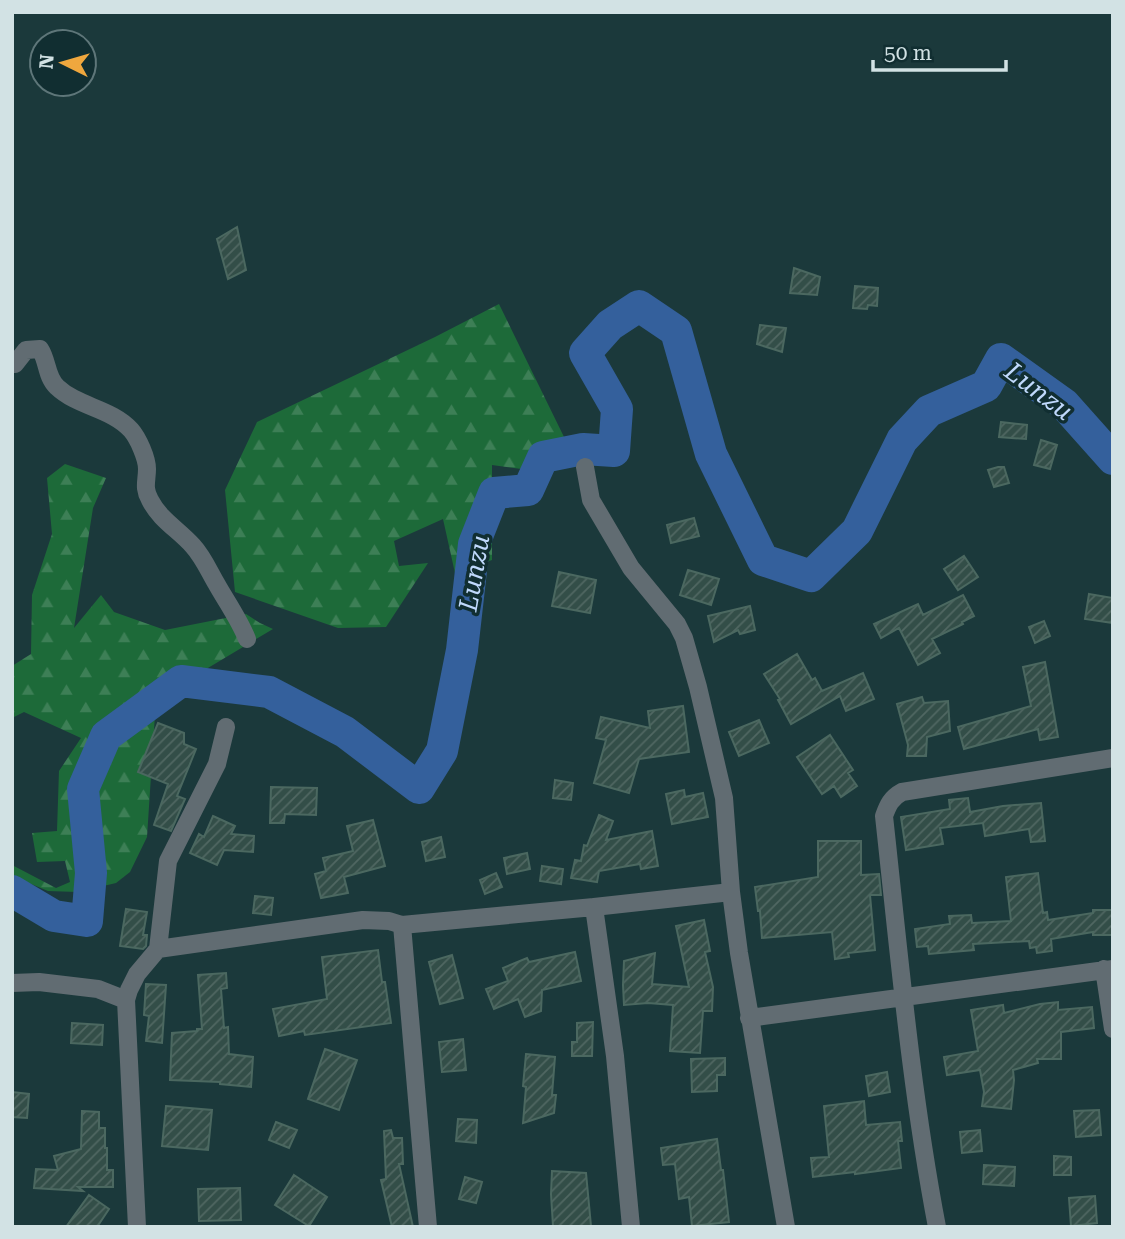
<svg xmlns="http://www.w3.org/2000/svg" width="1125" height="1239" font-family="'Roboto Serif',serif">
  <defs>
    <pattern id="forest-firs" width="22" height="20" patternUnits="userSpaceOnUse" patternTransform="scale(1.75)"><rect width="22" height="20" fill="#1d6a39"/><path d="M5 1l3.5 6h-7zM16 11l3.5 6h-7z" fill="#3d7f56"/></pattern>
    <pattern id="building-hatch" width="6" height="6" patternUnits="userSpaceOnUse" patternTransform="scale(1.75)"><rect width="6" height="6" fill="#334e48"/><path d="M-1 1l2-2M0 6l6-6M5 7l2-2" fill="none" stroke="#506762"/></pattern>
  </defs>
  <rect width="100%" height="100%" fill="#1b393b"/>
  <path fill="url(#forest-firs)" d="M499,304L564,437L537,471L492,465V560L455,573L443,519L394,541L399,566L428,563L386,627L338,628L235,592L225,490L257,422L435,337Z
    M65,464L106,478L93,508L74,628L101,595L114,612L165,630L246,614L260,623L273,629L156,699L147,837L130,872L116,883L78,892L48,891L12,876V865L56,888L70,882L65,861L37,862L32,833L57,831L59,771L81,738L24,712L12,718V666L31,654L32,595L52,534L47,478Z"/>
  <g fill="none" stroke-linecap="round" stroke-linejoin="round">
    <path stroke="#34609c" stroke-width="32" d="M12,891L54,916L87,921L91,873L83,789L106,736L181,681L269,692L345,732L419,788L442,751L462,650L474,544L494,493L528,490L543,457L583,449L614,451L617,409L585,353L610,325L639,306L676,331L711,454L763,560L811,576L857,531L902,440L929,411L986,386L1001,359L1064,404L1113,459"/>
  </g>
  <path fill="url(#building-hatch)" stroke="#4b6860" stroke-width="2" d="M237,227L246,270L228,279L217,239Z
    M794,268L820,277L817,295L790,293Z
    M855,286L878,288L877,306L868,305L867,309L853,308Z
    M760,325L786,328L782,352L757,344Z
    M1001,422L1027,425L1026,439L999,437Z
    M1041,440L1057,445L1050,469L1034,465Z
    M998,467H1004L1009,483L994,487L988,470Z
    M694,518L699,536L671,543L667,525Z
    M964,556L978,577L958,590L944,569Z
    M688,570L719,579L711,605L680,595Z
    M559,572L596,580L590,613L552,606Z
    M1089,594L1113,598V623L1085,619Z
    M963,595L974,616L962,622L963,624L932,639L940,653L918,665L899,628L881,638L874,624L918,604L923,615Z
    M750,606L755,630L740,634L738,630L714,642L708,616Z
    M1044,621L1050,636L1035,643L1029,627Z
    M797,654L812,680L815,678L822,691L863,673L874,699L846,711L840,696L791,724L778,700L780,699L764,674Z
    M1045,662L1058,737L1040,740L1038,729L964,749L958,727L1031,706L1023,667Z
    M922,697L924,703L948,701L950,731L927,737L926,756H907L908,745L897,704Z
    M683,706L689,752L639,759L629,793L594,783L606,740L596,738L601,717L650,728L648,711Z
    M759,720L769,743L739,756L729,732Z
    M158,723L184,733V744L196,749L177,796L185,799L171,831L154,825L168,784L138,772Z
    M830,735L853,770L848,773L857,786L841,797L834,786L822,794L797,757Z
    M555,780L573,783L571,800L553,798Z
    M271,787L317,788L316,815L285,814L284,823H270Z
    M684,790L685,797L703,793L708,817L672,824L666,794Z
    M968,798L970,812L1003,806L1041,803L1045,841L1031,842L1029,829L985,836L983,823L940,828L943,844L906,850L901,817L950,809L949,800Z
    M599,815L613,821L606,840L652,831L658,866L641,869L640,864L599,871L597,882L571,878L575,860L581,861L584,845L587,846Z
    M213,816L235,826L231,834L254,836L253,852L224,850L217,865L190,853L199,834L204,837Z
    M373,820L385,866L344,877L348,893L321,898L315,874L326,871L323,858L353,851L347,826Z
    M441,837L445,857L426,861L422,842Z
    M818,841H861V875L879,874L881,895H870L875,950L848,953L849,957L835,959L832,932L762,938L760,911H758L755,887L818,877Z
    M527,853L530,869L507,874L504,858Z
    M542,866L563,869L561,884L540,881Z
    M496,873L502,887L485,894L480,880Z
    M1038,873L1043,913L1047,912L1048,920L1093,913V910H1113V935H1093V932L1051,939L1052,951L1037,953L1036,947L1030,948L1029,941L973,944L974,950L929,954L928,946L917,947L915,929L950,924L949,916L971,915L972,923L1011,921L1006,877Z
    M255,896L273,898L271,915L253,913Z
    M126,909L147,912L143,935H147L146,946L143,949L120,946Z
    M704,920L710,951L705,952L713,987L712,1011H703L700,1053L670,1051L673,1005L648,1003L624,1005L623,985L624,961L655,953L652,984L689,987L676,926Z
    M378,950L382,982H385L391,1023L305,1035L304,1031L279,1036L273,1009L327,999L322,957Z
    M575,952L581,981L542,990L541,1011L525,1017L518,999L494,1009L486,989L508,981L503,968L527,958L529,962Z
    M452,955L463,998L440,1004L429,962Z
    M226,973L227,988L221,989L224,1028L228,1027L229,1054L253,1057L251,1087L220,1084V1082L170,1080L172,1033L197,1031V1029H202L198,975Z
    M146,984L166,985L162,1043L146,1041L149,1016L144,1015Z
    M1058,1002V1010L1092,1007L1094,1028L1061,1032V1059H1037L1038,1063L1013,1070L1014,1080L1011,1109L982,1106L984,1092L980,1070L947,1075L944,1057L978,1051L971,1010L1003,1005L1004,1013L1040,1004Z
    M593,1022L592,1056H572V1042H577V1023Z
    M72,1023L103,1025L102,1045L71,1043Z
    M463,1039L466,1070L442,1072L439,1042Z
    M325,1049L357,1060L339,1110L308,1099Z
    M526,1054L555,1057L552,1095H556L554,1113L523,1123L526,1087L523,1086Z
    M725,1058V1075H717V1091L692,1092L691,1059Z
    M887,1072L890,1092L869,1096L866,1076Z
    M12,1092L29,1094L27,1118L12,1117Z
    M864,1101L866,1125L900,1122L902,1141H898L901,1168L855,1174V1172L813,1177L811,1158L829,1157L824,1106Z
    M166,1106L212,1110L208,1150L162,1146Z
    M1099,1110L1101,1135L1076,1137L1074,1111Z
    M82,1111L99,1112V1128H105V1148H107V1170H113V1187H78L83,1191L34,1188L36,1169L58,1170L54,1156L81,1149Z
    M458,1119L477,1120L476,1143L456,1141Z
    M276,1122L297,1130L289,1148L269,1140Z
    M391,1130L393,1138H402L403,1164H399L413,1227H392L381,1180L386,1179L384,1131Z
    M980,1130L982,1151L962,1153L960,1132Z
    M717,1139L721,1170H723L729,1222L692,1226L689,1197L679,1199L675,1164L663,1165L661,1148Z
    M1054,1156L1071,1157V1175H1054Z
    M984,1165L1015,1167L1014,1186L983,1184Z
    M552,1171L586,1173L591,1226H553L551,1194Z
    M294,1175L327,1197L309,1226L275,1205Z
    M465,1177L482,1182L476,1203L459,1199Z
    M240,1188L241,1220L199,1221L198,1189Z
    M89,1195L109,1209L97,1227H66Z
    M1095,1196L1097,1223L1071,1226L1069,1198Z"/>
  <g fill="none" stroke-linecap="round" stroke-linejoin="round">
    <path stroke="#616c72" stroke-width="18" d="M12,364H15L26,350L40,349C48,361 46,377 57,387C78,407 111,408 131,430C138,438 147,458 147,469C147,481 143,488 150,500C160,520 179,530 193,546C203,557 209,571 216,583C226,601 239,619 247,639
      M585,467L591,500L631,568L677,624L684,638L698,687L724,798L731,892L739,953L786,1227
      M594,907L615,1056L631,1227
      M402,925L428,1227
      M158,949L363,920L389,921L402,925L594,907L731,892
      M1104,969L1113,1029
      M12,983L39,982L98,989L126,1000
      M749,1018L1113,969
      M137,1227L126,1000L129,990L137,974L158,949L168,861L217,764L226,727
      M937,1227C911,1091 899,953 884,816C888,805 891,798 902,792L1113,758"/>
  </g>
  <g text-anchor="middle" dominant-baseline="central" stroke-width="7" stroke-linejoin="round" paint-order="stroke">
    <g font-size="26" font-style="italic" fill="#c0d9fc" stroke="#112e31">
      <text transform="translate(1039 391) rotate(37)">Lunzu</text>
      <text transform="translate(474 573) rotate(-80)">Lunzu</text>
    </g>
  </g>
  <rect width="1125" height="1239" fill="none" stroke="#d2e2e4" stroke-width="28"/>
  <g transform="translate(63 63) rotate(275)"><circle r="33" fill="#112e31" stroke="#5e7679" stroke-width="2"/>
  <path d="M0-5L12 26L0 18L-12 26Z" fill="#efa73e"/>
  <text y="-10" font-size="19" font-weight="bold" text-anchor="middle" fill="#d2e2e4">N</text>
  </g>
  <path d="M873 60v10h133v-10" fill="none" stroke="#d2e2e4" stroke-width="3.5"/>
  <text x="884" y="60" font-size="21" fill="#d2e2e4" stroke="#112e31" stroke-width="5" paint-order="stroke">50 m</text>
</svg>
